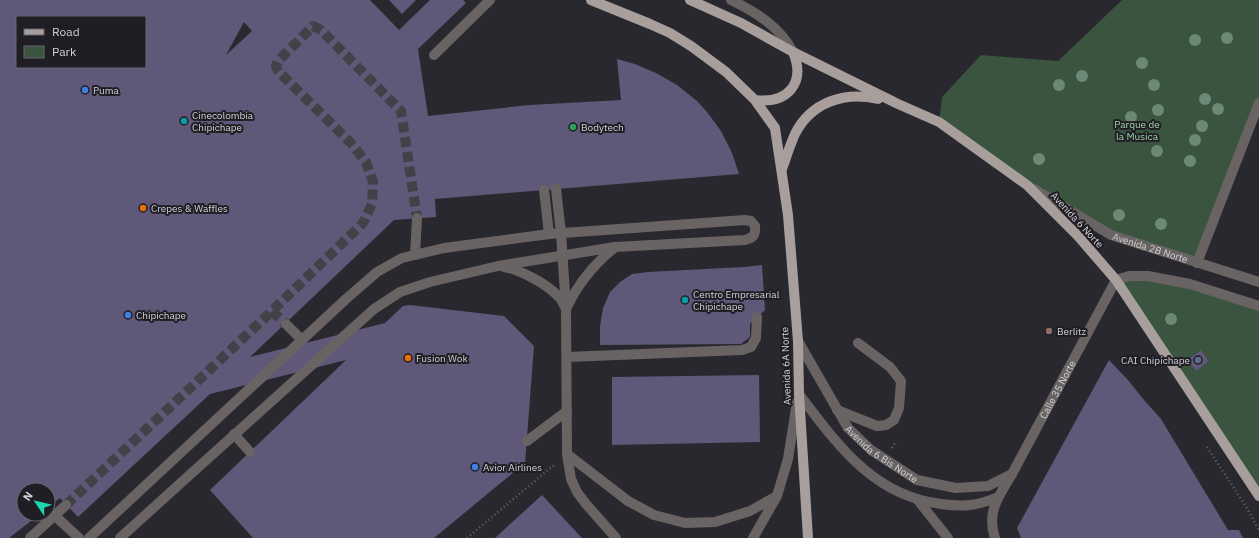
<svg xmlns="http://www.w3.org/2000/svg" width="1259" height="538" font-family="'IBM Plex Sans',sans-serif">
  <rect width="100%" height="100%" fill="#29282f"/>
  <path fill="#3a5440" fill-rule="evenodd" d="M1122,0H1259V103L1197,263L1111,235L1027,185L939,122L942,97L981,55L1058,61Z
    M1148,276L1259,306V496L1116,280ZM1201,350L1209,361L1195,370L1187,360Z"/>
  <path fill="#5f5878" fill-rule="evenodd" d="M0,0H370L399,30L430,0H463L466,3L418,49L428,116L530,105L621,100L617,59L635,64L656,73L677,85L697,101L707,112L721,131L732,153L739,174L435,199L436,217L394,220L250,357L385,323L403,306L410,305L504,316L534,346L525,463L434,538H253L210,490L346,360L210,394L78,517L60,498L48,507V490H24V514H40L9,538H0ZM17,17H145V67H17ZM244,22L252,31L226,55Z
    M389,0H416L402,14Z
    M762,265L765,310L750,324V337L741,344L600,345V326L603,308L610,292L620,282L632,274L648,272L744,267Z
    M1201,350L1209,361L1196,371L1187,360Z
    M1109,360L1128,380L1144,400L1161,419L1228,530H1239L1243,538H1021L1017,528Z
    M759,375L760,442L612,445V377Z
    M542,495L582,538H495Z"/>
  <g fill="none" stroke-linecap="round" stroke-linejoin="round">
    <path stroke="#424148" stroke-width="10" stroke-dasharray="10 5" stroke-linecap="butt" d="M272,311L286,324
      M66,505L272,311L363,223L372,204L373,182L366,162L351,143L278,71L276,66L278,61L313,26L321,30L401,111L417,218"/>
    <path stroke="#636268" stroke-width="2.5" stroke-dasharray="1 3" stroke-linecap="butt" d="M1207,447L1247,508L1259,530
      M892,448L896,441
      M467,538L554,465"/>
    <g stroke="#696463" stroke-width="10">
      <path d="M731,0C756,12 780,27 793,52"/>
      <path d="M434,55L490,0"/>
      <path d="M556,189L561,233L566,309L567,454L571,479L577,492L586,504L616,538"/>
      <path id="s1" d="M1034,189L1111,235L1259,282"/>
      <path d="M544,190L549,234"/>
      <path d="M415,255L417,218"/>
      <path d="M1197,263L1259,103"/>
      <path d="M504,267C521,270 547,284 559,297C562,300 563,304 565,307"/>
      <path d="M567,307C578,284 593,265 614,248"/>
      <path d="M286,324L302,340"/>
      <path id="s2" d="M798,341L848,428L871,450L917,480L956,488L988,486L1012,474"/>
      <path d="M567,357L742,350L751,347L756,338L757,317"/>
      <path d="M799,394C837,444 873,496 941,504C964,507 977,506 998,497"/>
      <path d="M837,410L877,426L886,425L894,420L899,408L901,381L890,367L858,343"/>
      <path d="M234,434L250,452"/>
      <path d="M527,441L567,411"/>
      <path d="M567,454L628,501L654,515L685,523L715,522L750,511L777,496"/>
      <path d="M917,499L948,538"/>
      <path d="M54,515L79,538"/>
      <path d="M30,538L66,505"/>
      <path d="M89,538L346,299L377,272L402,258L444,248L549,234L745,220L751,221L755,226C756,235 753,238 745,240L615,247L498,266L430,282L400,292L374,309L194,471L120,538"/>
      <path d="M753,538L777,496L788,459L797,402"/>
      <path id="s3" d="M995,538C986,512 999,496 1012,474L1116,280L1129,276H1148L1190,284L1259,306"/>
    </g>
    <path stroke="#a89f9d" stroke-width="10" d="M591,0L650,24L670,33L691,46L726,72L755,100L775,128L788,215L798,341L799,394L808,538
      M690,0L741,23L793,52L898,104L939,122L1027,185L1078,236L1116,280L1259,496
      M755,100C788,104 806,83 793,52
      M782,169C786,158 790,145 795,134C811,102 845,91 878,99"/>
  </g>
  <g fill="#6c8975">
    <circle cx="1227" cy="38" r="6"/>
    <circle cx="1195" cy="40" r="6"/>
    <circle cx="1142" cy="63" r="6"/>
    <circle cx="1082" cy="76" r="6"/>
    <circle cx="1059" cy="85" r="6"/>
    <circle cx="1154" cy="85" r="6"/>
    <circle cx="1205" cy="99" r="6"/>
    <circle cx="1218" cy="109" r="6"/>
    <circle cx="1158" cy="110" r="6"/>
    <circle cx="1131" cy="117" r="6"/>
    <circle cx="1202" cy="126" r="6"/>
    <circle cx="1195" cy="140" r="6"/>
    <circle cx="1157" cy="151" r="6"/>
    <circle cx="1039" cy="159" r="6"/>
    <circle cx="1190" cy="161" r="6"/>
    <circle cx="1119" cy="215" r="6"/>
    <circle cx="1161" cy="224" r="6"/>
    <circle cx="1171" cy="319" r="6"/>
  </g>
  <g fill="#3f7fe0" stroke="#201e25" stroke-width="1.5">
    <circle cx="85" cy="90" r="4"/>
    <circle cx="128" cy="315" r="4"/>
    <circle cx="475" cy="467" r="4"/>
  </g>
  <g fill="#0f9aa8" stroke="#201e25" stroke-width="1.5">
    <circle cx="184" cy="121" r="4"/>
    <circle cx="685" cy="300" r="4"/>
  </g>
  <circle fill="#2e9e5b" stroke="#201e25" stroke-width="1.5" cx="573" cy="127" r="4"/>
  <g fill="#e8710a" stroke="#201e25" stroke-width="1.5">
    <circle cx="143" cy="208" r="4"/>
    <circle cx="408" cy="358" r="4"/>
  </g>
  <circle fill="#8d6e63" stroke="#201e25" stroke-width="1.5" cx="1049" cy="331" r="4"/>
  <circle fill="#5c6f8a" stroke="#201e25" stroke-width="1.5" cx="1198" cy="360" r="4"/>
  <g text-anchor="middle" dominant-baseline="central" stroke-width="4" stroke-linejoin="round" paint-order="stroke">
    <g font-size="10" fill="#d2d1d6" stroke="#201e25" text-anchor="start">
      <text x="93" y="90">Puma</text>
      <text x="192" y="115">Cinecolombia<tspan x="192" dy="12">Chipichape</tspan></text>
      <text x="581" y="127">Bodytech</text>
      <text x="151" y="208">Crepes &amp; Waffles</text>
      <text x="693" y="294">Centro Empresarial<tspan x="693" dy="12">Chipichape</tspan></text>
      <text x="136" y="315">Chipichape</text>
      <text x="1057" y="331">Berlitz</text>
      <text x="416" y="358">Fusion Wok</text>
      <text x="1190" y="360" text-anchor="end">CAI Chipichape</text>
      <text x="483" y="467">Avior Airlines</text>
    </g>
    <g font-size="10" fill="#a3d9af" stroke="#201e25">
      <text x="1137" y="124">Parque de<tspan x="1137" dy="12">la Musica</tspan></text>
    </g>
    <g font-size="10" fill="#d2d1d6" stroke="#201e25">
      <text transform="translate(1077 220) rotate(47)">Avenida 6 Norte</text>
      <text stroke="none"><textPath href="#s1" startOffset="131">Avenida 2B Norte</textPath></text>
      <text transform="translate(786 366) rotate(-92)">Avenida 6A Norte</text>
      <text stroke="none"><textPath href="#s3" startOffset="165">Calle 35 Norte</textPath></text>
      <text stroke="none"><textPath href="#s2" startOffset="143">Avenida 6 Bis Norte</textPath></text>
    </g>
  </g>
  <rect x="16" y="16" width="130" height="52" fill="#201e25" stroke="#67666c"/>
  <rect x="24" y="29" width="20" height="6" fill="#a89f9d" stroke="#67666c"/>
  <text x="52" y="36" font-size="12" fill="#d2d1d6">Road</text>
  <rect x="24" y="46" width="20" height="12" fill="#3a5440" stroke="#67666c"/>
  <text x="52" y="56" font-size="12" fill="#d2d1d6">Park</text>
  <g transform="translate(36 502) rotate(305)"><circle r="19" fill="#201e25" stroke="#67666c"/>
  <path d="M0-3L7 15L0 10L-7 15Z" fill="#1bd5b1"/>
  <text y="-6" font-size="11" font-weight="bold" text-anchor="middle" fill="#d2d1d6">N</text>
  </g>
</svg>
